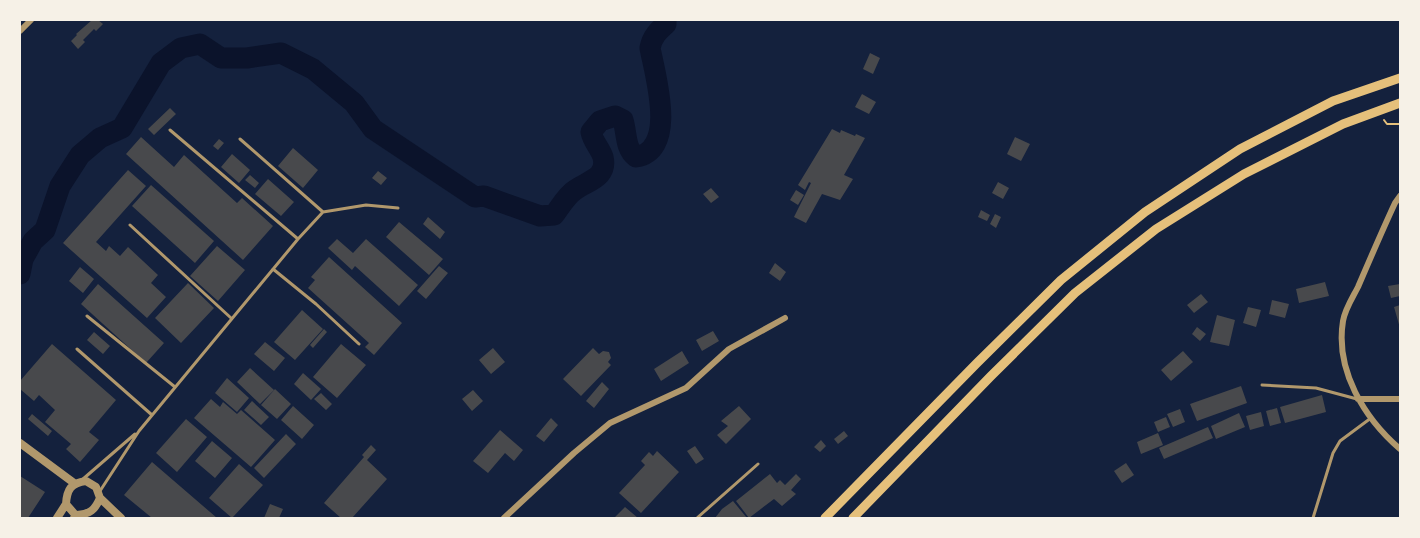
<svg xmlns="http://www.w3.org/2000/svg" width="1420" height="538" font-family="'DM Sans',sans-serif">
  <rect width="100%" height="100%" fill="#14213d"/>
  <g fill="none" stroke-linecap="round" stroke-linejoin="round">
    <path stroke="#0b132b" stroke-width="21" d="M20,274L23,259L33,241L45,230L60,186L80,155L100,138L122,128L161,63L181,48L200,44L221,58H247L281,53L313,69L354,103L373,129L475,197L484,196L540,216L554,215C560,207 567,195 575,190C587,181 608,178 603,157C600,148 593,142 591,132L600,121L615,116L623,120C627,133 625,149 636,157C678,150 655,75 650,48C652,37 658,31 666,24V20"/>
  </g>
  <path fill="#48494c" d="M92,20H98L103,24L96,31L94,29L83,40L85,42L78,49L71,41L77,35L76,34Z
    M870,53L880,58L873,74L863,69Z
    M862,94L876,102L869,114L855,107Z
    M170,108L176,114L154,135L148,129Z
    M832,129L840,133L841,130L855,136L856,134L865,138L844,175L853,179L840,200L822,194L806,223L794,217L811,183L809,182L805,190L798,185Z
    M141,137L174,167L184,155L237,203L242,198L273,226L243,260L126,154Z
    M1015,137L1030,144L1021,161L1007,154Z
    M219,139L224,143L218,150L213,146Z
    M293,148L318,170L303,188L278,166Z
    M232,154L250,170L239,183L221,167Z
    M128,170L146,186L96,242L106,251L109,246L120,256L128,247L158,275L151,283L166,297L147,318L63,243Z
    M378,171L387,178L381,185L372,178Z
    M250,175L259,183L255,188L245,180Z
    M268,179L294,202L281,216L255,194Z
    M998,182L1009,188L1003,199L992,193Z
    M151,185L214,241L195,263L132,206Z
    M711,188L719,197L711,203L703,194Z
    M796,190L804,195L798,205L790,200Z
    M981,210L990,215L987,221L978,217Z
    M995,214L1001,217L996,228L990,224Z
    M428,217L445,232L440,239L423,224Z
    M399,222L443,259L429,275L386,237Z
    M337,239L353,253L366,239L418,285L399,306L355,266L352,270L328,248Z
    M217,246L245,270L218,301L190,276Z
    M329,257L402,323L374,355L365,347L369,343L308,288L315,280L311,277Z
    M775,263L786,272L780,281L769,273Z
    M439,266L448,273L426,299L417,291Z
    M80,267L94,279L83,293L69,281Z
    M1325,282L1329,296L1299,303L1296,289Z
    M188,283L214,308L181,343L155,318Z
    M98,284L164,343L146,363L81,304Z
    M1400,284V296L1391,298L1388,286Z
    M1201,294L1208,302L1194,313L1187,305Z
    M1272,300L1289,304L1285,318L1269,314Z
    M1400,305V328L1394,307Z
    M1248,307L1261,310L1256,327L1243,323Z
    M302,310L323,329L295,360L274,342Z
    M1217,315L1235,320L1229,346L1210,342Z
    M1197,327L1206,334L1200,341L1192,334Z
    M324,329L327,332L313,348L310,345Z
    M713,331L719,341L702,351L696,340Z
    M94,332L110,346L103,354L87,340Z
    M265,342L285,358L274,371L254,354Z
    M52,344L116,400L89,432L99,440L80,462L66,449L71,444L45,422L55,410L39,395L34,401L20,389V381Z
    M341,344L366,365L337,398L313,377Z
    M493,348L505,362L491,374L479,360Z
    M593,348L599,354L603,351L609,352L611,358L608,362L611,365L581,396L563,379Z
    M682,351L689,363L661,381L654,369Z
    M1183,351L1193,362L1171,381L1161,370Z
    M250,368L274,390L260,404L237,382Z
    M303,373L321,389L311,400L294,384Z
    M227,378L249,398L237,412L215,393Z
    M602,382L609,389L594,408L586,401Z
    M1241,386L1247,403L1197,421L1190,404Z
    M275,389L291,404L277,419L261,405Z
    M473,390L483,401L472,411L462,399Z
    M321,393L332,404L326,410L314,399Z
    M1322,395L1326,412L1285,423L1280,407Z
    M211,399L220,407L223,402L237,414L241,410L275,440L251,467L194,418Z
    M252,401L269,417L261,425L244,410Z
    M293,406L314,425L302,439L281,420Z
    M739,406L751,419L726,444L717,435L728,426L721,421Z
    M1277,408L1281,423L1270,426L1266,411Z
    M1180,409L1185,422L1173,427L1167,414Z
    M1261,412L1264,426L1250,430L1246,416Z
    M1239,413L1245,427L1216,439L1211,426Z
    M32,414L52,431L48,436L28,419Z
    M1166,417L1170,427L1158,432L1154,422Z
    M551,418L558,425L544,442L536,436Z
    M186,419L207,437L177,472L156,453Z
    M1208,427L1213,438L1164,459L1159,448Z
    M500,430L523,450L514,461L505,453L488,473L473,461Z
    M844,431L848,436L838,444L834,439Z
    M1158,433L1163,445L1141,454L1137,442Z
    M286,434L296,444L264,478L254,468Z
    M821,440L826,446L820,452L814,447Z
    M212,441L232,458L215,478L195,461Z
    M371,445L376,450L367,460L387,479L352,518H341L324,503L364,457L362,455Z
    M695,446L704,459L696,464L687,451Z
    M657,451L679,472L641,513L619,493L645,465L641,461L649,452L653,456Z
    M152,462L217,518H152L124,495Z
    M1126,463L1134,475L1122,483L1114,471Z
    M239,464L263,485L232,518L209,498Z
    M770,474L777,483L780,480L785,485L796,474L801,479L791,490L796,494L782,506L774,499L749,518L736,501Z
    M20,476L45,492L28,518H20Z
    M733,501L747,518H715L722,509Z
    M270,504L283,509L279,518H264Z
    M625,507L638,518H614Z"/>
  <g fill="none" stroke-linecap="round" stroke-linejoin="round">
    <path stroke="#e5c07b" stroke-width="2" d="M1384,120L1387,124H1400"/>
    <path stroke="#b1986c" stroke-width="3" d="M170,130L298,239
      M240,139L323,212L366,205L398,208
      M130,225L231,318
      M273,269L316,304L359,344
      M87,316L175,387
      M77,349L152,415
      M1262,385L1316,388L1357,399
      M83,479L135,434
      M100,491L139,431L298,239L323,212
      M697,518L758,464
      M1313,518L1333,453L1340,441L1371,418"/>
    <path stroke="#b1986c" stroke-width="6" d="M20,31L31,20
      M1400,196L1395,203C1382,231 1370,259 1358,287C1353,297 1345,309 1343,321C1335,370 1364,418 1400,449
      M1358,399H1400
      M504,518L574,453L610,423L686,388L729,349L785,318"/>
    <path stroke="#b1986c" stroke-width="8" d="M20,443L74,483
      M100,498L121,518
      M57,518L66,504
      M74,518L77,515C90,514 95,510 100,498L96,487L86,481C71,483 67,489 66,504L78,518"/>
    <path stroke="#e5c07b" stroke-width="9" d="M825,518L977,363L1061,280L1145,212L1240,149L1333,101L1400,78
      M853,518L991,376L1075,293L1156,229L1244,174L1343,124L1400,103"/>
  </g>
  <rect width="1420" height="538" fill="none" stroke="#f6f1e7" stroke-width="42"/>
</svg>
